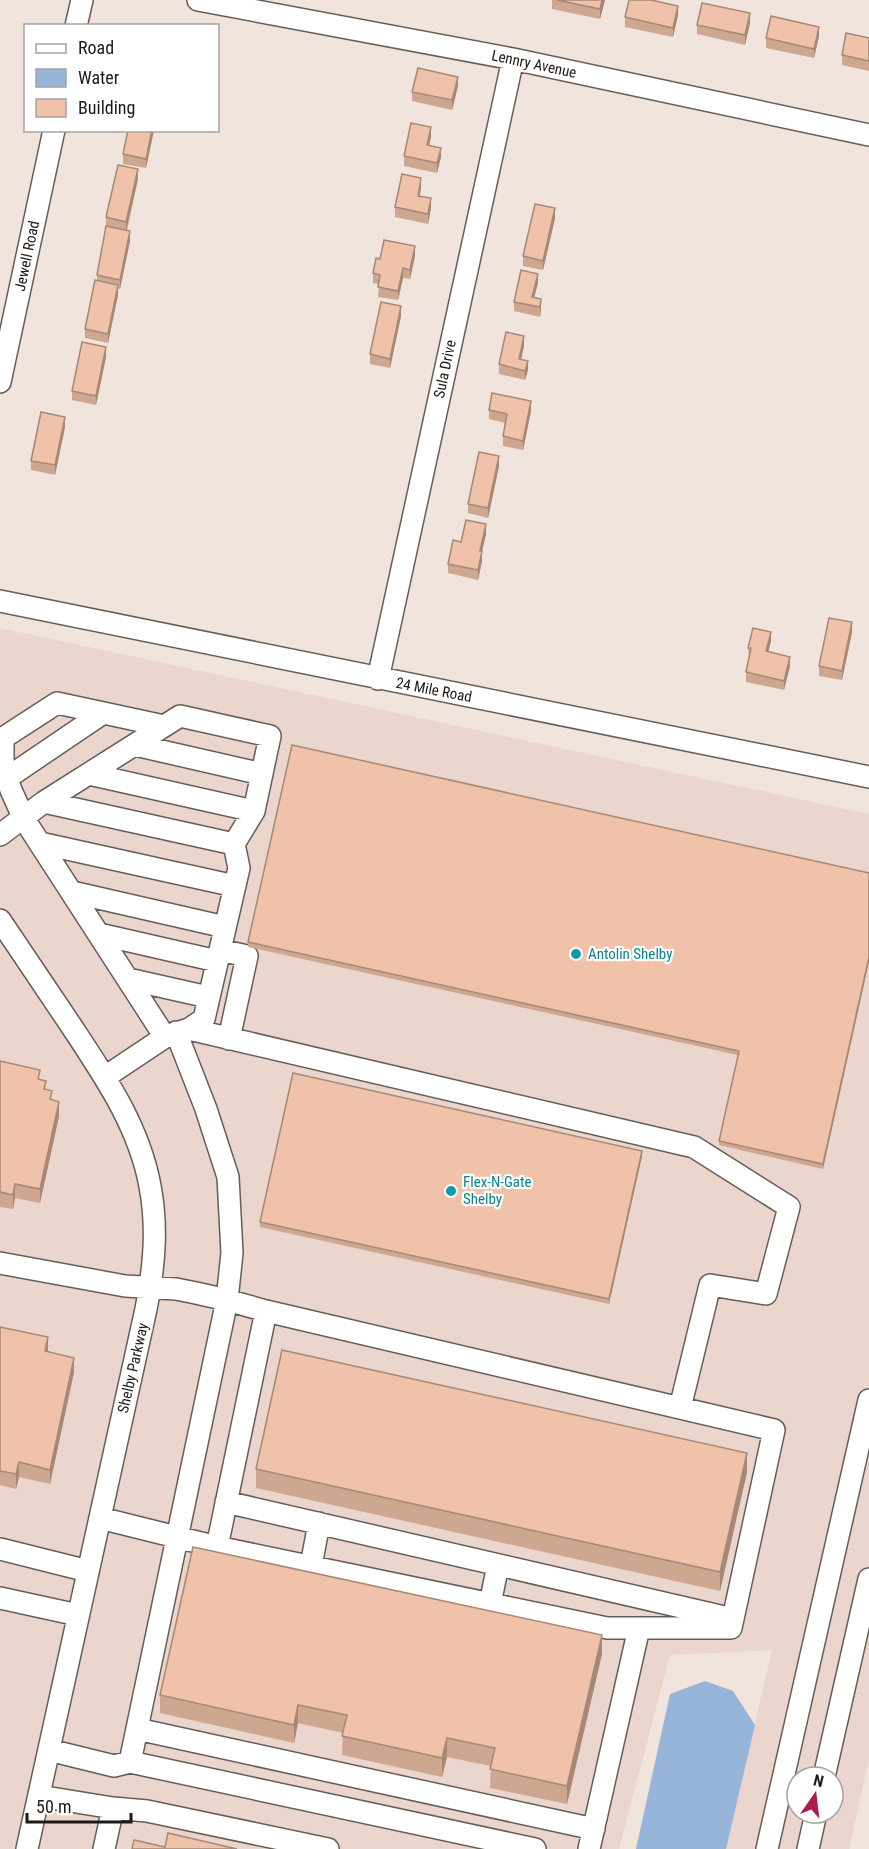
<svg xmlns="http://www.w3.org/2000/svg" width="869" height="1849" font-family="'Roboto Condensed',sans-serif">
  <rect width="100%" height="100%" fill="#f1e4dd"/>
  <path fill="#ead6cc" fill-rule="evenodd" d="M0,628L869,814V1759L849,1849H726L772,1650L670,1655L619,1849H0ZM797,1777H833V1813H797Z"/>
  <path fill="#97b5d9" d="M705,1681L733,1691L755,1725L726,1849H636L670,1694Z"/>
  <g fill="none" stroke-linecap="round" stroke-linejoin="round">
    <g stroke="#675d57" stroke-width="24">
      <path id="minor" d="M198,0L513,59L869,135
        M76,26L82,0
        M0,382L54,130
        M0,601L869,777
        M378,679L513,59
        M164,726L57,703L3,738V766L11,790L24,819L165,1037
        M135,745L262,774
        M89,774L254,811
        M7,778L103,713
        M44,802L234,844
        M0,835L44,802L180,716L270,736L254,811L234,844L239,868L204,1019L189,1029
        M40,843L235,886
        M72,892L225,927
        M0,920C24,956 48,991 72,1027C105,1077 139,1126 150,1186C158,1228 154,1268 146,1309L27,1849
        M99,934L217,961
        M220,950L247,956L229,1039
        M128,979L208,997
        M176,1032L206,1109L228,1177L232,1253L227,1300L130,1762L535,1849
        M105,1077L165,1037L189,1029L694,1147L789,1207L766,1294L710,1285L680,1408
        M0,1263L125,1286L176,1289L196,1293L227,1300L266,1311L774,1430L731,1628H607L217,1547L100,1518
        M226,1502L733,1619
        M217,1547L266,1311
        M0,1549L88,1571
        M311,1566L319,1523
        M0,1598L78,1615
        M490,1604L498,1565
        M137,1729L594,1829
        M49,1750L114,1766L130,1762
        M824,1777L869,1579
        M39,1796L113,1808L147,1811L328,1849
        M104,1849L113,1808
        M589,1849L639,1628
        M767,1849L869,1400
        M808,1849L816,1813"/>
    </g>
    <use href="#minor" stroke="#fff" stroke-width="21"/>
  </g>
  <path fill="#cea791" d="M552,0H605L600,19L552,9Z
    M678,15L673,37L625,27V17Z
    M750,23L745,45L697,34V25Z
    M819,36L814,58L766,48V38Z
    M869,38V71L842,65V55Z
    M458,86L452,110L412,101V92Z
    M128,130H154L146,168L123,164V154Z
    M431,137L429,145L441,157L437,173L404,166V156Z
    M138,179L127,231L130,241L120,289H118V295L108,343L85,338V329L97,281V275L106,226V217Z
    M421,187L420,196L431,208L428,224L395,217V207Z
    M555,218L543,270L523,266V256Z
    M415,256L410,279L403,278L398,300L378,297L379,284L373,283V273L380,259Z
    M538,283L534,297L541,309L540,317L514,311V302Z
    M401,316L390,368L370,364V354Z
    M524,346L521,359L528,370L525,380L499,374V364Z
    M106,357L96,405L72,400V391Z
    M489,410L531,411L523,450L503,446V436L505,423L489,419Z
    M65,427L55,475L31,470V461Z
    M499,466L488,518L468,513V504Z
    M486,534L482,551V561L478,580L448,573V564L461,542Z
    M852,632L842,680L819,676V666Z
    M771,641L768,652L790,666L784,690L746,682V672L749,657L748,648Z
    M869,873L823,1169L719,1145V1141L738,1055L248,947V942Z
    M0,1061L40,1079L59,1116L40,1203L15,1198L13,1209L0,1207Z
    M642,1156L609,1304L260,1227V1222Z
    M0,1327L48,1352L74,1372L50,1484L19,1477L16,1489L0,1485Z
    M256,1469L747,1472L720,1591L256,1488Z
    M602,1654L567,1804L490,1788L491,1766L447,1757L442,1777L342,1755L343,1733L298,1723L294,1743L160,1713V1695Z"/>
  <path fill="#a78876" d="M602,0H605L600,19V9Z
    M678,6V15L673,37V28Z
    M750,13V23L745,45V35Z
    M819,27V36L814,58V49Z
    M458,77V86L452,110V100Z
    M431,127V137L427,154V145Z
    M152,130H154L146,168V159Z
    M441,148V157L437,173V163Z
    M138,169V179L126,231V222Z
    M421,178V187L418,205V196Z
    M431,198V208L428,224V214Z
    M555,208V218L543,270V261Z
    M130,231V241L120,289V280Z
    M415,246V256L410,279V270Z
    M403,268V278L398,300V291Z
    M538,274V283L532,306V297Z
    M118,285V295L108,343V334Z
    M541,299V309L540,317V307Z
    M401,306V316L390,368V359Z
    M524,336V346L519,368V359Z
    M106,347V357L96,405V396Z
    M528,361V370L525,380V371Z
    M531,401V411L523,450V441Z
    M65,417V427L55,475V465Z
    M499,456V466L488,518V508Z
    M486,524V534L480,560V551Z
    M482,551V561L478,580V570Z
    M852,622V632L842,680V671Z
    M771,632V641L766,661V651Z
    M790,657V666L784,690V681Z
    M869,957V962L823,1169V1164Z
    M59,1102V1116L40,1203V1189Z
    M642,1151V1156L609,1304V1299Z
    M15,1184V1198L13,1209V1195Z
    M48,1337V1351H45Z
    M74,1358V1372L50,1484V1470Z
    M747,1453V1472L720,1591V1572Z
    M19,1462V1477L16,1489V1474Z
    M602,1635V1654L567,1804V1786Z
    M298,1705V1723L294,1743V1725Z
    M447,1738V1757L442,1777V1758Z"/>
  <path fill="#efc2a9" stroke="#a78876" stroke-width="1.5" d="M557,0H602L600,9Z
    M629,0H651L678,6L673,28L625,17Z
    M702,3L750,13L745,35L697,25Z
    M771,16L819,27L814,49L766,38Z
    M846,33L869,38V61L842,55Z
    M418,68L458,77L452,100L412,92Z
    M411,123L431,127L427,145L441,148L437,163L404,156Z
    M128,130H152L146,159L123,154Z
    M118,165L138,169L126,222L106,217Z
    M402,174L421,178L418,196L431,198L428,214L395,207Z
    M535,204L555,208L543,261L523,256Z
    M106,226L130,231L120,280L97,275Z
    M384,240L415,246L410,270L403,268L398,291L378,287L380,275L373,273L376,258L380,259Z
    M521,270L538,274L532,297L541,299L540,307L514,302Z
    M95,280L118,285L108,334L85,329Z
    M381,302L401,306L390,359L370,354Z
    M506,332L524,336L519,359L528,361L525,371L499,364Z
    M82,342L106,347L96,396L72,391Z
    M492,393L531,401L523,441L503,436L507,414L489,410Z
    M41,412L65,417L55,465L31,461Z
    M479,452L499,456L488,508L468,504Z
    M466,520L486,524L480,551H482L478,570L448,564L453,540L461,542Z
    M829,618L852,622L842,671L819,666Z
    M753,628L771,632L766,651L790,657L784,681L746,672L751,648H748Z
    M292,745L869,873V957L823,1164L719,1141L739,1051L248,942Z
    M0,1061L40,1070L38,1079L46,1081L44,1089L52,1091L50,1099L59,1102L40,1189L15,1184L13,1195L0,1192Z
    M293,1073L642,1151L609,1299L260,1222Z
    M0,1327L48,1337L45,1351L74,1358L50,1470L19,1462L16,1474L0,1471Z
    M282,1350L747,1453L720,1572L256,1469Z
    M193,1547L602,1635L567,1786L490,1769L495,1748L447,1738L442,1758L342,1736L347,1715L298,1705L294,1725L160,1695Z
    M168,1833L237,1849H132L134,1840L165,1847Z"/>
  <g fill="#0f9aa8" stroke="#fff" stroke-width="2">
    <circle cx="576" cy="954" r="6"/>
    <circle cx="451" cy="1191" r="6"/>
  </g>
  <g text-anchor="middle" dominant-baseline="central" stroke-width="4.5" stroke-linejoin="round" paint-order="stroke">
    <g font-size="15" fill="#1d1916" stroke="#fff">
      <text transform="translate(534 64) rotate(12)">Lennry Avenue</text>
      <text transform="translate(27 256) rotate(-78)">Jewell Road</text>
      <text transform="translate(445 369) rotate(-78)">Sula Drive</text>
      <text transform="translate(434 690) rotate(11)">24 Mile Road</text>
      <text transform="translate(133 1368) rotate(-77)">Shelby Parkway</text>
    </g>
    <g font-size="15" fill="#0d838f" stroke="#fff" text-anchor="start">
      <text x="588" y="954">Antolin Shelby</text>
      <text x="463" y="1182">Flex-N-Gate<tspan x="463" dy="17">Shelby</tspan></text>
    </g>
  </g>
  <rect x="24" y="24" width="195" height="108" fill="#ffffff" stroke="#a5a3a2" stroke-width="1.5"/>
  <rect x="36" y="44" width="30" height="9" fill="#ffffff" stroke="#a5a3a2" stroke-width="1.5"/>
  <text x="78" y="54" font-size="18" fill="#1d1916">Road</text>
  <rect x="36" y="69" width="30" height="18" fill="#97b5d9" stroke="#a5a3a2" stroke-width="1.5"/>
  <text x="78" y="84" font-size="18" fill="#1d1916">Water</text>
  <rect x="36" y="99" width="30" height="18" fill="#efc2a9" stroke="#a5a3a2" stroke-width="1.5"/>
  <text x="78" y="114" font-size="18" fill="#1d1916">Building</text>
  <g transform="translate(815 1795) rotate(14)"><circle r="28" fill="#ffffff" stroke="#a5a3a2" stroke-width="1.5"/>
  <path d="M0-4.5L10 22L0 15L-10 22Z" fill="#ad1c51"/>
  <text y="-9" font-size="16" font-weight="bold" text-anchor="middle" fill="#1d1916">N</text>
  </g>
  <path d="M27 1813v9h104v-9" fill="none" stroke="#1d1916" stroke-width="3"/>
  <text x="36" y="1813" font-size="18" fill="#1d1916" stroke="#ffffff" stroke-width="4.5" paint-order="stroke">50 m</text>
</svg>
